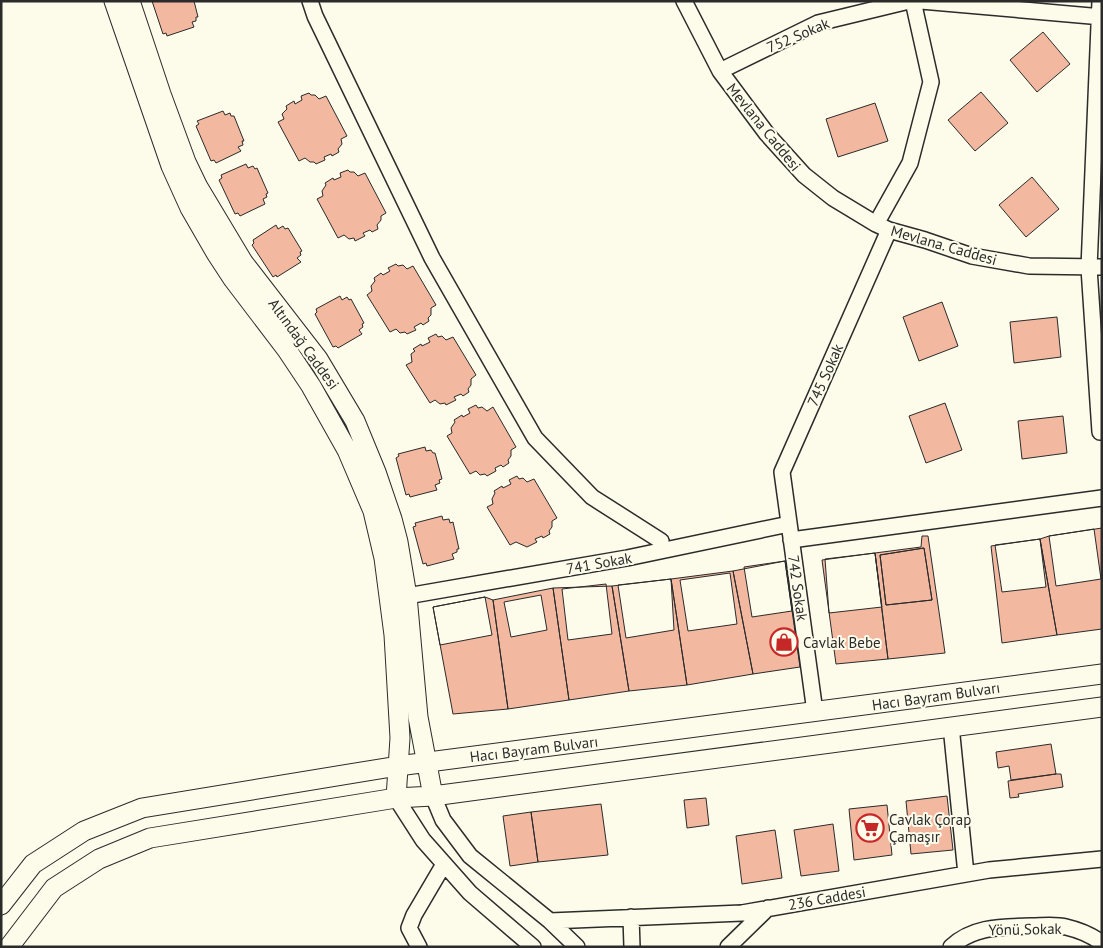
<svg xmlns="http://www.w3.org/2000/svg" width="1103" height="948" font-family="'PT Sans',sans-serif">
  <rect width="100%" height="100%" fill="#fdfbea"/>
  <path fill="#f2b8a0" stroke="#2b2b2b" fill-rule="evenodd" d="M152,1H194L198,17H196V21L192,22L194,27L167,36L166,33L163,34Z
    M1043,32L1070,64L1037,92L1010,60Z
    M981,92L1008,123L975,151L948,120Z
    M309,93L311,95H315L319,99L326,96L347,136L341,139L342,144L338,149L339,152L332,156L331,154L324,157L325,160L316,164L314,162H310L305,158L299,161L278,122L284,119L282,114L287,109L286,106L294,101L295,104L302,100L301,96Z
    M875,103L888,141L838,157L826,119Z
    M223,111L225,115L230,113L231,116H234L244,141H242L243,145L238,147L241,151L216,163L214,160L211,161L196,126L199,124L197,121Z
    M246,164L248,168L253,166L255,169L257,168L268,193L266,194L267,197L263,199L265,204L240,216L238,213L235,214L219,180L222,178L221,175Z
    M348,170L350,172H354L358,176L365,173L386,213L381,216V220L377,225L378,229L372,232L370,230L363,233L365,236L355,241L354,238L349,239L344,235L338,238L317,199L323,196L322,191L326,185L325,183L333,178L334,180L341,177L340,173Z
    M1032,177L1059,209L1026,237L999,205Z
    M276,225L278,229L283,226L285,229L288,228L302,251L300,252L301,255L297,258L301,262L277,277L276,275L273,277L252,245L254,243L253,240Z
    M396,264L398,266L403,265L407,269L413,266L436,305L431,308V315L428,318L429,321L423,325L421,323L414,327L416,330L407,334L405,332L400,333L396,329L390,332L367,295L372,291L371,286L375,281L374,278L381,273L383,275L390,271L388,268Z
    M340,296L342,300L347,297L349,300L351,299L364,323L362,324L363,327L359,330L362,334L338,348L336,346L333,347L315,314L317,312L316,309Z
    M942,302L958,346L919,361L903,317Z
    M1057,317L1061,357L1014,363L1010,322Z
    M436,334L438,337L442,336L446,340L453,337L476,375L471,379V385L468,389L469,392L463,396L461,394L454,397L456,400L446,405L445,403L440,404L435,400L430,403L406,365L412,362L411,354L415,351L413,349L421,344L422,346L430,342L428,338Z
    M945,403L962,450L926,463L909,416Z
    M476,405L478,408L482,407L487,411L493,407L516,447L511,450V456L508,460L509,463L503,467L501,465L495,468L496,471L487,476L485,474L480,475L476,471L470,474L447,436L452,433L451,428L455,422L454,420L462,415L463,417L470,413L468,409Z
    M1063,416L1067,453L1022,459L1018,421Z
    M425,447L426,451L431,450L433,453H435L442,479L439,480L440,483L435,485L437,490L410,497L409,494L406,495L396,458L399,456L398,454Z
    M517,476L519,479L523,478L527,482L534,479L557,518L552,521V527L549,531L550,534L543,538L542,536L535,539L537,542L527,547L516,542L510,545L487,507L493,504L492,499L495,493L494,491L502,486L503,488L511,484L509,480Z
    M442,516L443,520L449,519L450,523L453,522L459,549H457V552L452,554L454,559L427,566L426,563L423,564L413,527L416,526L415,523Z
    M1102,528V629L1057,635L1040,539L1049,536Z
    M1094,529L1101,579L1056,586L1049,536Z
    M922,536H928L945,653L888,659L875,553L921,547ZM924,548L932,600L886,605L880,555Z
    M1040,539L1057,635L1002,643L991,546Z
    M1040,539L1046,587L1002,592L995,545Z
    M924,548L932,600L886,605L880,555Z
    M875,553L888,659L836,664L822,560Z
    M875,553L882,607L829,613L825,559Z
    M785,561L792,611L752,617L744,567Z
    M785,561L800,667L753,674L733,571Z
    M733,571L753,674L687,685L671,579Z
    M730,573L737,624L688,631L680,580Z
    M671,579L687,685L629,691L612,586Z
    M671,579L674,630L626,638L618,585Z
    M606,584L612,634L568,640L562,589Z
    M612,586L629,691L569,700L553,588Z
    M553,588L569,700L508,709L493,600Z
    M541,595L547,630L511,637L504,602Z
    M485,597L492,635L440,645L433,607Z
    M485,597L493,600L508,709L453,714L433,607Z
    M1051,744L1056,774L1011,780L1009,766L998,768L996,752Z
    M1056,774H1061L1063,787L1018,794L1019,797L1010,798L1008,781Z
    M947,796L953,850L911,854L906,801Z
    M706,798L709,825L687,828L684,800Z
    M601,804L608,855L538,862L531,812Z
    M887,805L892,855L854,860L849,809Z
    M531,812L538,862L510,866L503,816Z
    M833,824L839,871L801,876L794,830Z
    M775,830L782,878L742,884L736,836Z"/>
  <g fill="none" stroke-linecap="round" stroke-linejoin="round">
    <g stroke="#2b2b2b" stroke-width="18">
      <path id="minor" d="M310,1L315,16L432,258L535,438L592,497L661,541
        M684,1L720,71L767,134L804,175L833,198L876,224L889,230L925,240L972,256L1029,266L1102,267
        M921,1L1102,17
        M1100,1L1089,268L1100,432
        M720,71L818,23L909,1
        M876,224L910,163L931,82L913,1
        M791,540L1102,498
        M407,596L627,558L789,524
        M815,712L782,472L889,230
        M951,726L966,874
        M433,796L443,820L470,856L550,921L577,947
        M396,798L423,840L470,893L533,947
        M631,917L632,947
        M550,921L742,913L989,870L1102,859
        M419,947L409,928L414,915L444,864
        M728,947L768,908
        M951,947C973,926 1002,927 1031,926C1042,926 1055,924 1066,927C1079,930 1091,935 1102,943"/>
    </g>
    <g stroke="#2b2b2b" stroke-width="21">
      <path id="major" d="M114,1L171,166L190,208L216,253L233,279L287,350L311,386L347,450L373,511L384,558L394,635L400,738L396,798
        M130,1L161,94L186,162L198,187L243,262L318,359L355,421L376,472L392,519L398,542L407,596L418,717L433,796
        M1,905L33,864L84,831L142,808L398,766L1102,674
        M9,947L54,888L99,859L150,838L396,798L433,796L1102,707"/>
    </g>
    <use href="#minor" stroke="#fdfbea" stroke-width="15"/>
    <use href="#major" stroke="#fdfbea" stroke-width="19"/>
  </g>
  <defs>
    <g id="shop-ring" transform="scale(1.4375)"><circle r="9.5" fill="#fdfbea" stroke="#c62828" stroke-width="1.5"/><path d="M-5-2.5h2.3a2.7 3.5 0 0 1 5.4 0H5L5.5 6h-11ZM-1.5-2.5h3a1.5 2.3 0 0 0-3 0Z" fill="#c62828"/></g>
    <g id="supermarket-ring" transform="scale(1.4375)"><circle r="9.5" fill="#fdfbea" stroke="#c62828" stroke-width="1.5"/><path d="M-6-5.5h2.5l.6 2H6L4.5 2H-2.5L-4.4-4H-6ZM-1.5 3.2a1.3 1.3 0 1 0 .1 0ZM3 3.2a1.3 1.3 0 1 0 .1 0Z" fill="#c62828"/></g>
  </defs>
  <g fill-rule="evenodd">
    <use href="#shop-ring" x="784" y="642"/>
    <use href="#supermarket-ring" x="870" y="828"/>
  </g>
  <g text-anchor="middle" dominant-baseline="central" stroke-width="4" stroke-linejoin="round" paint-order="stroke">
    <g font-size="15" fill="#2b2b2b" stroke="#fdfbea">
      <text transform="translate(798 35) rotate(-23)">752 Sokak</text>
      <text transform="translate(764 127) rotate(51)">Mevlana Caddesi</text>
      <text transform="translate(944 245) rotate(16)">Mevlana. Caddesi</text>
      <text transform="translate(304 344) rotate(54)">Altındağ Caddesi</text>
      <text transform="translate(825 375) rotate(-66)">745 Sokak</text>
      <text transform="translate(599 563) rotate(-10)">741 Sokak</text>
      <text transform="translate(798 588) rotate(82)">742 Sokak</text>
      <text transform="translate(936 696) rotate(-8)">Hacı Bayram Bulvarı</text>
      <text transform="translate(534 749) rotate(-7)">Hacı Bayram Bulvarı</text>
      <text transform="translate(827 898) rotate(-10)">236 Caddesi</text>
      <text transform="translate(1025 929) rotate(-1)">Yönü Sokak</text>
    </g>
    <g font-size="15" fill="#2b2b2b" stroke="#fdfbea" text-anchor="start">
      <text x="803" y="642">Cavlak Bebe</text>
      <text x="889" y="819">Cavlak Çorap<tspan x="889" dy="17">Çamaşır</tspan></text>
    </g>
  </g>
  <rect width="1103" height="948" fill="none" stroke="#2b2b2b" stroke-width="5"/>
</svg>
